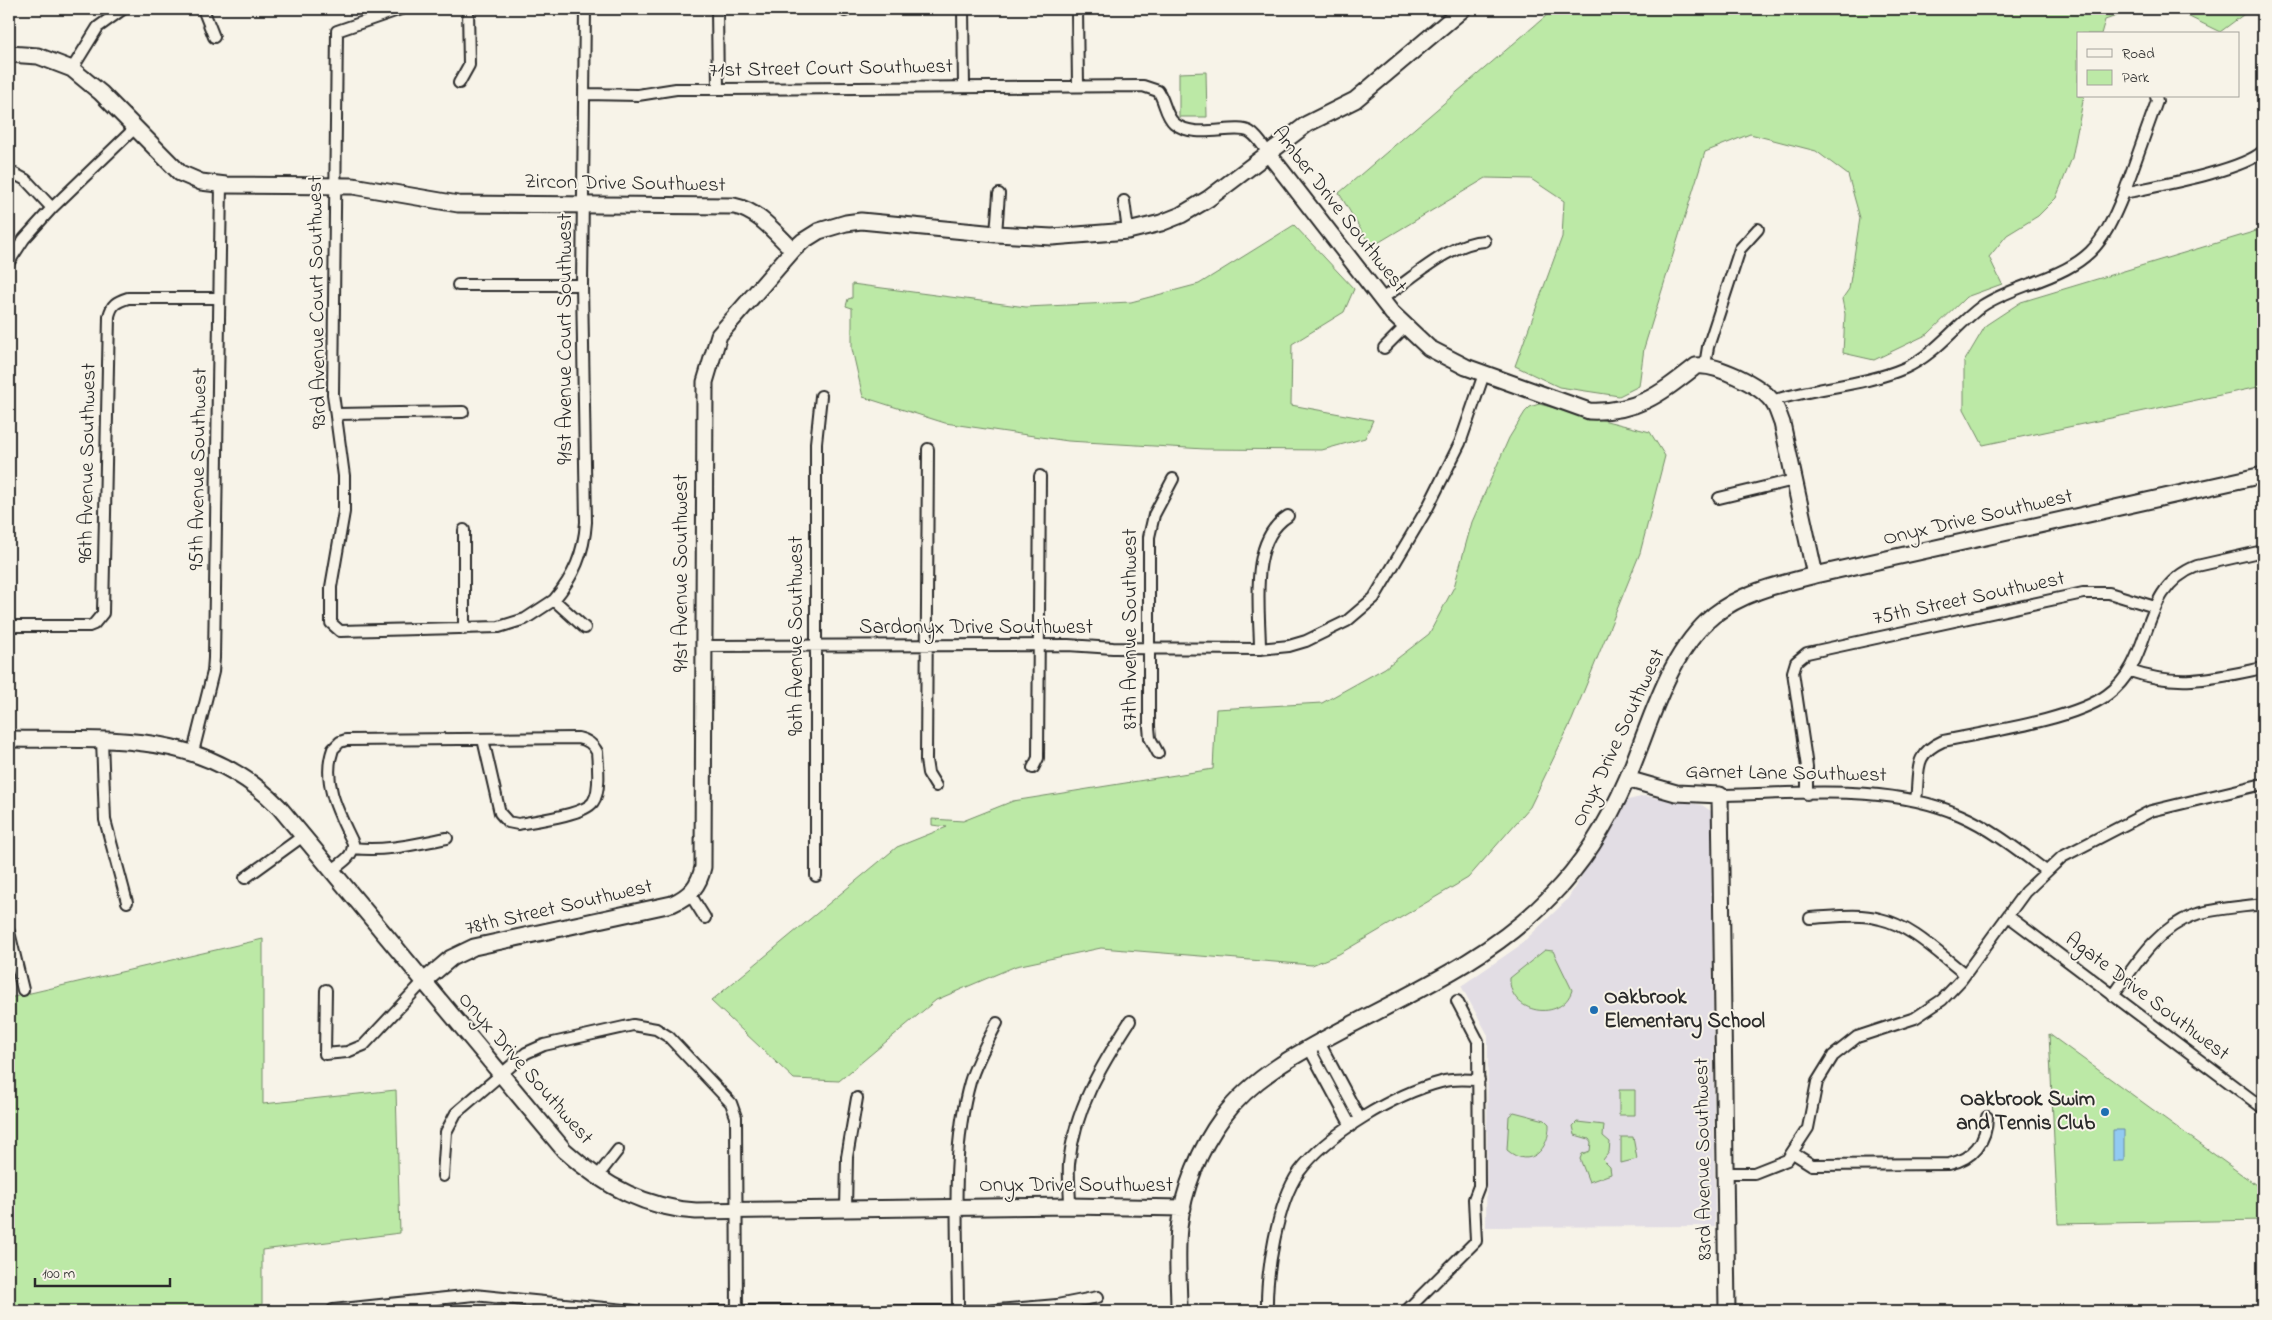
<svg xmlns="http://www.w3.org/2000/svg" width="2272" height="1320" font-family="'Indie Flower',sans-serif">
  <rect width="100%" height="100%" fill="#f7f3e8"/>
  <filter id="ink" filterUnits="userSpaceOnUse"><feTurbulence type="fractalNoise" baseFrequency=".02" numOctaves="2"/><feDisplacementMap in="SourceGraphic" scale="10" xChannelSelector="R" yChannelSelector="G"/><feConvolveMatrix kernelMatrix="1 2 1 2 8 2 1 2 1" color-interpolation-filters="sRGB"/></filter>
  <g filter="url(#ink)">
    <path fill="#e2dde4" d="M1645,796L1702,805L1711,811L1715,1226L1486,1227L1488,1035L1461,986L1519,946L1567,900L1628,800Z"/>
    <path fill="#bce9a6" stroke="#748a68" d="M1554,9H2136L2105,20L2101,34H2078V96H2084L2072,158L2056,198L2038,216L2007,235L1989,257L2002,284L1966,297L1928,334L1874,360L1843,353L1845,314L1842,299L1849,289L1860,218L1848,175L1816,151L1750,134L1705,152L1644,348L1639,386L1619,396L1559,387L1515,366L1562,237L1564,201L1531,179L1486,178L1371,247L1339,193Z
      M2173,9H2251L2220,32Z
      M1206,72L1207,117H1179V73Z
      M1294,225L1354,289L1344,312L1292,344L1291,405L1373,420L1365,438L1322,450L1205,449L1068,441L945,423L863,397L852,349V308L846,306L848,299L852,298V284L1026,307L1131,302L1199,284Z
      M2263,229V386L1983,445L1964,409V362L1986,325L2021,302Z
      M1539,404L1650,432L1665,456L1640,553L1572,720L1530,807L1468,878L1339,954L1312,965L1101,948L1016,966L936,1000L839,1081L794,1079L711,1001L897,847L947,827L932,825V819L963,821L1013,801L1213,769L1216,709L1322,703L1385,668L1429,634L1454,587L1472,522L1509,438L1525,412L1530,407Z
      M263,939V1104L396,1090L400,1233L262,1250V1311H9V998Z
      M1545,950L1553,951L1572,990C1562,1023 1508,1014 1510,978Z
      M2049,1034L2263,1190V1220L2058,1224Z
      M1619,1090H1635V1115H1619Z
      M1514,1112L1545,1120L1549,1124C1550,1149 1530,1170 1507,1150L1509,1116Z
      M1577,1122L1604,1125L1603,1136L1610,1142L1609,1152L1603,1160L1610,1167L1611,1174L1589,1182L1580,1159L1582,1154L1590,1151L1591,1142L1589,1139L1575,1135L1573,1126Z
      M1621,1137H1633L1637,1159L1621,1163Z"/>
    <path fill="#92caf1" stroke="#698aa2" d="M2113,1130H2124V1161H2113Z"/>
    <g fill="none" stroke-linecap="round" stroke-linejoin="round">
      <g stroke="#2b2b2b" stroke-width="14">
        <path id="street" d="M203,9L214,37
          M401,9L337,31L333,394L344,476V512L331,587V623L340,631L499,627L525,619L554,600L585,628
          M717,9L718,89
          M842,9L845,11
          M963,9L964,86
          M1077,9L1078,85
          M72,69L98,27L123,9
          M459,83L469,65L468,9
          M585,94L638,95L676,89H718L1143,86L1158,91C1165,101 1165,115 1174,123C1195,141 1236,123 1250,132C1258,137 1263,146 1268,153
          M9,171L26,180L52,208
          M2124,193L2157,101L2156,96
          M1124,201L1128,231
          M996,234L999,194
          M9,262L24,239L52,208L135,128
          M458,285H582
          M1381,299C1410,281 1449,242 1485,241
          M1384,348L1405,327
          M1705,365L1708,347L1740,249L1758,229
          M1772,401C1815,387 1863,386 1905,368C1936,354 1955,326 1982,306C1997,296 2014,290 2030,284C2088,263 2101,250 2124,193C2156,186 2242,171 2263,151
          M336,414L463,412
          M928,449L926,760L928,773L936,786
          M1719,498L1794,480
          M464,530V629
          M554,600C574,576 584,553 586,522L582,285L585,9
          M9,626H89L94,624L103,613L109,316C112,304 116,302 128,298H218
          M704,646L1068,645L1113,648L1260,649L1289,646L1306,641L1347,621L1374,598L1428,507L1460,443L1484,374
          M1260,649C1260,608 1248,541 1288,516
          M2130,671C2179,688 2215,678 2263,668
          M102,740L105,820L127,902
          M193,752L213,672L214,658L221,184
          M1158,753L1150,738L1149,727V537L1154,515L1173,479
          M1033,768L1038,758L1040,476
          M1807,794V767L1793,672L1796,662L1807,653L2083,593H2109L2155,607
          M1720,795C1799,794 1887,783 1960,815C1992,829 2018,850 2046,871
          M1916,800C1920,770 1912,755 1943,741C1986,732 2073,720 2107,695C2156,660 2137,589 2197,566L2263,551
          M353,848C386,852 415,844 447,838
          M331,871C341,863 354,857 353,843C339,814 321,782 333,749L340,742L346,740L578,738C588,740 593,744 597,752C598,765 601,791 593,802C584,815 535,821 518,824L508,822L500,813L483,739
          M816,876V443L821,396
          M245,878L303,836
          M690,894L705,918
          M2008,916L2263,1108
          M1810,918C1833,917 1859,913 1880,919C1912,926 1939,954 1965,974
          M9,932L23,990
          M326,990L325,1054L347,1052L364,1045L423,982
          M2113,996C2136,964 2156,929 2194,915C2215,908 2241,907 2263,904
          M1319,1042L1360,1119
          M1309,1048L1351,1126
          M1793,1153L1812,1165L1949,1164C1973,1159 1987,1141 1987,1117
          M1725,1173H1754L1787,1160L1808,1128L1817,1082L1833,1056L1857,1037L1915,1018L1942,1000L1961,980L2025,892L2062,857L2151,811L2263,784
          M443,1176L446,1132L456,1113L526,1053L544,1045L633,1025L656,1029L669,1037L731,1103L736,1117L737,1311
          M597,1177L618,1150
          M1070,1206C1070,1192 1068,1178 1069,1164C1074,1110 1101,1066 1130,1021
          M846,1209L847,1157L857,1098
          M333,1310L474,1295L635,1311
          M958,1310C958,1238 950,1152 970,1082C976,1062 987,1042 997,1023
          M711,1311H985L1057,1305L1098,1297
          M1267,1311C1266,1274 1277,1203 1299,1172C1328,1133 1395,1094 1441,1082C1453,1078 1467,1080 1479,1080
          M1406,1311L1476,1241L1474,1199L1479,1186L1478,1041L1457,1001"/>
      </g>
      <g stroke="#2b2b2b" stroke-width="19">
        <path id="secondary" d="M9,54L38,56L72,69L101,93L180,173L201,182L226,185L353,186L458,204L734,206C759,211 776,234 793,250
          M1268,153L1392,313L1429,348L1466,367L1589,411C1637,413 1660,394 1696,366C1715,363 1760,385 1772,401C1777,407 1779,416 1782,423L1815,575
          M9,739C110,741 201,728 279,807L564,1150C601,1184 646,1208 696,1211L1070,1206L1183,1208
          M1627,779L1676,793L1720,795L1727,1311
          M423,982L451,958L474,947L672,904C690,896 699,886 703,867L705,382L719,335L793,250L803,241L819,231L846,223L861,221L996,234L1052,237L1128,231L1161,223L1181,215L1208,199L1307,124L1355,100L1463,9
          M1179,1311C1179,1284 1176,1255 1179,1228C1183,1189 1200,1148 1223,1117C1254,1075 1304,1050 1349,1026C1420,989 1494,955 1550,897C1584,863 1608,823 1627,779C1651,724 1666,655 1714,615C1743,592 1780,584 1815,575L2263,475"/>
      </g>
      <use href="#street" stroke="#f7f3e8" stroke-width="10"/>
      <use href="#secondary" stroke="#f7f3e8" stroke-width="15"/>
    </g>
  </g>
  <g fill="#1f6fb2" stroke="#f7f3e8" stroke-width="2">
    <circle cx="1594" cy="1010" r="5"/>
    <circle cx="2105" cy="1112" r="5"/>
  </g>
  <g text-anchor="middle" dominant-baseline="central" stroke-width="4" stroke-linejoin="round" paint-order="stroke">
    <g font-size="21" fill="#2b2b2b" stroke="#f7f3e8">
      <text transform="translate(831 69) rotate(-1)">71st Street Court Southwest</text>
      <text transform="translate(625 184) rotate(1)">Zircon Drive Southwest</text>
      <text transform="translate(1339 210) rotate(52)">Amber Drive Southwest</text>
      <text transform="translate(318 302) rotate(-91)">93rd Avenue Court Southwest</text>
      <text transform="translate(566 339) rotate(-90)">91st Avenue Court Southwest</text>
      <text transform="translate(88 463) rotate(-89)">96th Avenue Southwest</text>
      <text transform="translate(199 469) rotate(-89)">95th Avenue Southwest</text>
      <text transform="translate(1978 518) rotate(-13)">Onyx Drive Southwest</text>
      <text transform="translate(682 573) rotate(-90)">91st Avenue Southwest</text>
      <text transform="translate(1969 599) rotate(-12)">75th Street Southwest</text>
      <text x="976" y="628">Sardonyx Drive Southwest</text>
      <text transform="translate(1131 629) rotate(-90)">87th Avenue Southwest</text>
      <text transform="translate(797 636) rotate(-90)">90th Avenue Southwest</text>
      <text transform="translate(1619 738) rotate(-65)">Onyx Drive Southwest</text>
      <text transform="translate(1786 774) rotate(1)">Garnet Lane Southwest</text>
      <text transform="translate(559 908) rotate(-13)">78th Street Southwest</text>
      <text transform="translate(2147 997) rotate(37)">Agate Drive Southwest</text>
      <text transform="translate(525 1069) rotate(49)">Onyx Drive Southwest</text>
      <text transform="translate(1704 1159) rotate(-91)">83rd Avenue Southwest</text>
      <text x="1076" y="1186">Onyx Drive Southwest</text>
    </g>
    <g font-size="21" font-weight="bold" fill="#2b2b2b" stroke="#f7f3e8" text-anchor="start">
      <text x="1604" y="998">Oakbrook<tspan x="1604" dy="24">Elementary School</tspan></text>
      <text x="2095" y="1100" text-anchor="end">Oakbrook Swim<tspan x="2095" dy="24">and Tennis Club</tspan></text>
    </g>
  </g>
  <rect width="2272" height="1320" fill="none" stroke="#f7f3e8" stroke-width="30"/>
  <rect x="15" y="15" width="2242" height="1290" fill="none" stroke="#2b2b2b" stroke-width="2" filter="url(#ink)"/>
  <rect x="2077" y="32" width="162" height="65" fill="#f7f3e8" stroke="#a5a39c"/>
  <rect x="2087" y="49" width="25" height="8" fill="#f7f3e8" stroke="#a5a39c"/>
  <text x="2122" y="58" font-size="15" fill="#2b2b2b">Road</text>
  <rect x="2087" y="70" width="25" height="15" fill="#bce9a6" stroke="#a5a39c"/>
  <text x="2122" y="82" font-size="15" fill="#2b2b2b">Park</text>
  <path d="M35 1278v8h135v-8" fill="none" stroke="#2b2b2b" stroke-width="2.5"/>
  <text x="42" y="1278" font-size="15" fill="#2b2b2b" stroke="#f7f3e8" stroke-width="4" paint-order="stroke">100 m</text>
</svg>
